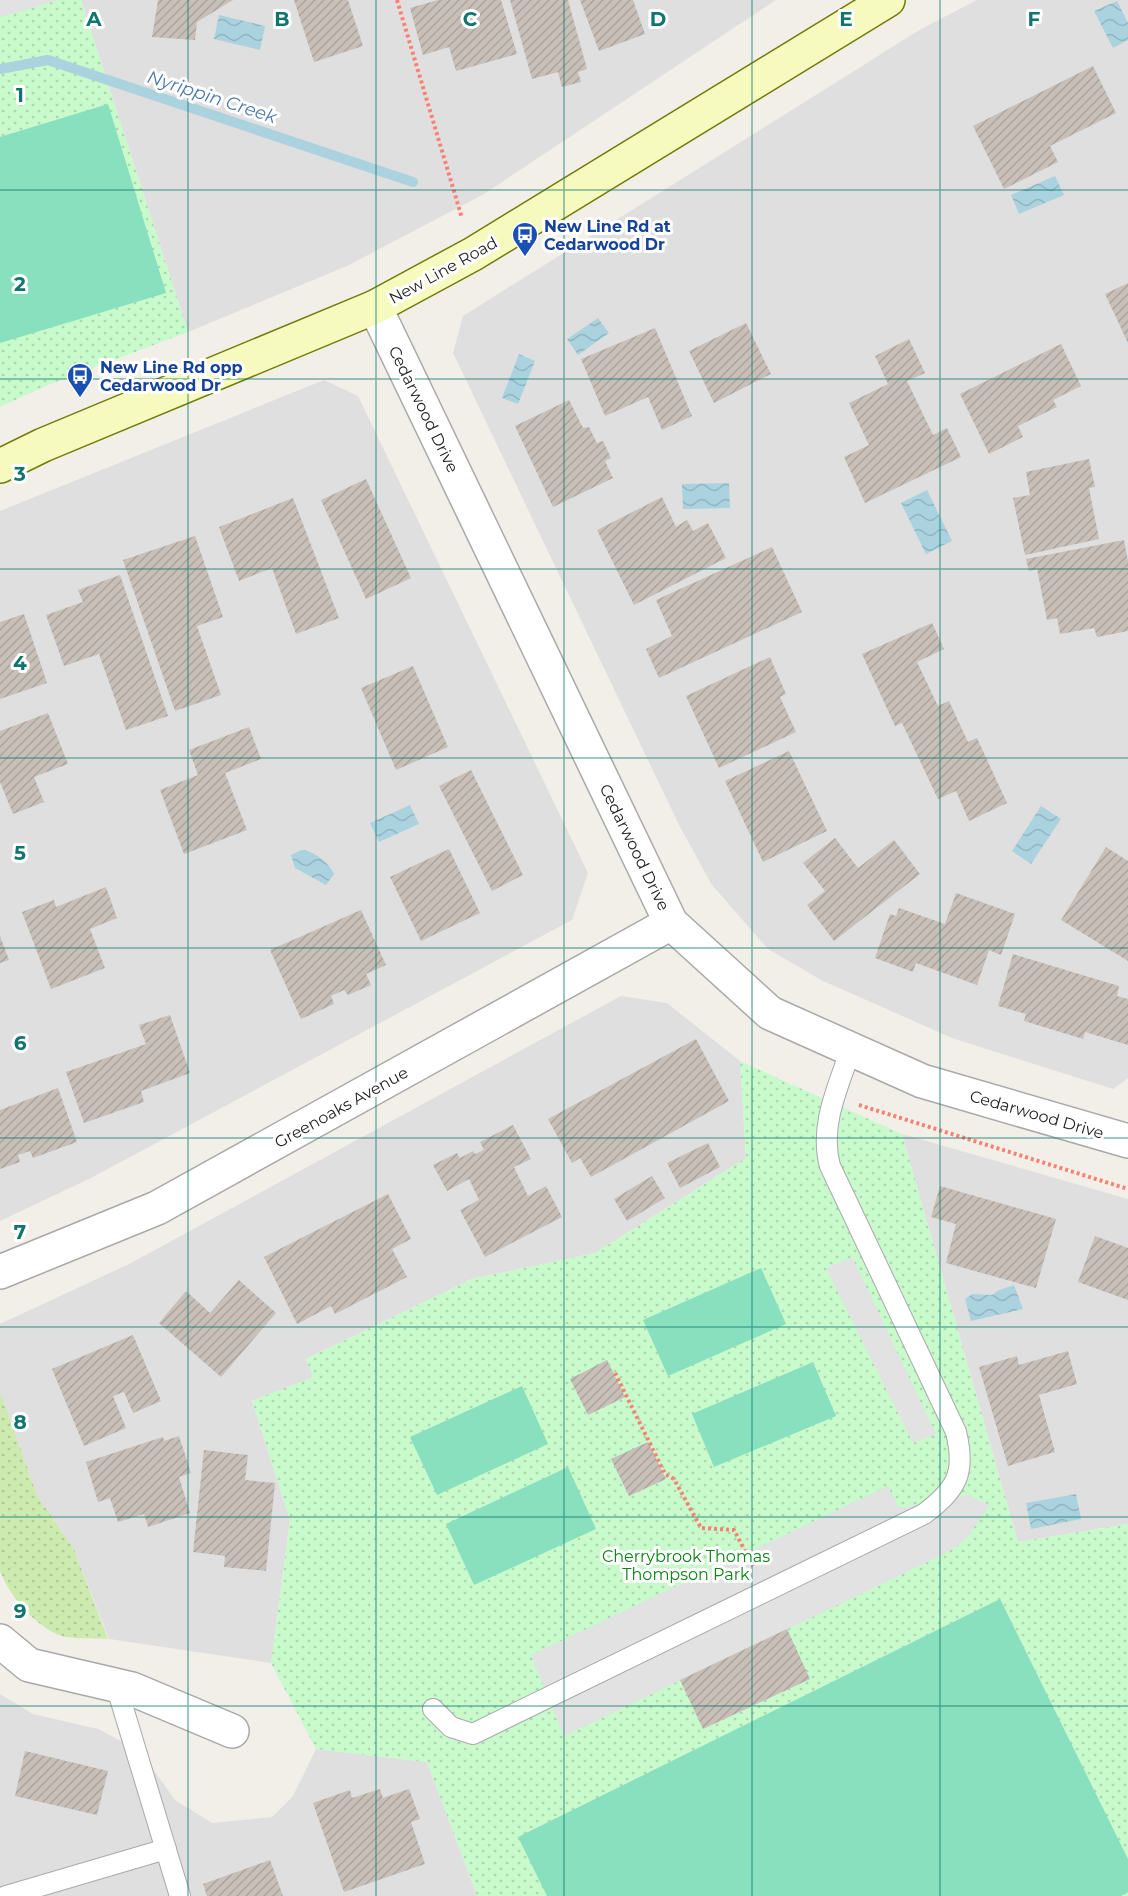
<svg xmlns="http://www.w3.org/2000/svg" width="1128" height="1896" font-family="Montserrat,sans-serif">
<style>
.residential{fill:#e0dfdf}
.grass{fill:url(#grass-dots)}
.park{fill:url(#park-dots)}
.pitch{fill:#88e0be}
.parking{fill:#e2e2e2}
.water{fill:url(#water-waves)}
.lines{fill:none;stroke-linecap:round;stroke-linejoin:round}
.stream{stroke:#aad3df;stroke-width:10}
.building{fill:url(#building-hatch)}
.lane-casing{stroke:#a9a9a9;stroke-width:22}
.street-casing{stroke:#a9a9a9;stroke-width:36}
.secondary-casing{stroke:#707d05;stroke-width:36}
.path{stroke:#fa8072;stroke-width:4;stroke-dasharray:3 3;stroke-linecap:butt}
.lane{stroke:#fff;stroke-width:20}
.street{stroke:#fff;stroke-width:33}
.secondary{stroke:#f7fabf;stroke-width:33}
.grid{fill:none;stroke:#0f766e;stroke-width:1.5;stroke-opacity:0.55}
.labels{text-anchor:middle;stroke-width:6;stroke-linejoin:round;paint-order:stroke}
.transit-label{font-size:16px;font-weight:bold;fill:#164399;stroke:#fff;text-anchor:start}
.street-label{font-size:16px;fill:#222;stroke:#fff}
.park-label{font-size:16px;fill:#0c8416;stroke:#fff}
.water-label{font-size:18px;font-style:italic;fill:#4a7aab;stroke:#fff}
.grid-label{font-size:20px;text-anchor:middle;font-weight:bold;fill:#0f766e;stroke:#fff;stroke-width:6;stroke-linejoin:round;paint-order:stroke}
</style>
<defs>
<pattern id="grass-dots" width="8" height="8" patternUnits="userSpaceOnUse" patternTransform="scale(1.5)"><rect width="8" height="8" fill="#cdebb0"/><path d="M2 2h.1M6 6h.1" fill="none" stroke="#b0c997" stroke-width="1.8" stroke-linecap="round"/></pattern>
<pattern id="park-dots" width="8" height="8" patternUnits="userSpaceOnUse" patternTransform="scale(1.5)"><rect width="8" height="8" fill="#c8facc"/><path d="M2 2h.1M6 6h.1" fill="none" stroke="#acd6af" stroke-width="1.8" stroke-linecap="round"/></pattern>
<pattern id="water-waves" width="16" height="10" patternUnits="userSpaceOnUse" patternTransform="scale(1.5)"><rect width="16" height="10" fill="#aad3df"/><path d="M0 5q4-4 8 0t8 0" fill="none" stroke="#92b5bf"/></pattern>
<pattern id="building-hatch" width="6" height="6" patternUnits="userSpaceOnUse" patternTransform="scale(1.5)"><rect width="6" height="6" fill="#c7bfb8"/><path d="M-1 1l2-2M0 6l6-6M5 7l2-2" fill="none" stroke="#aba49e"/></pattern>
</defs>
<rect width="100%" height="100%" fill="#f2efe9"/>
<!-- residential -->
<g class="residential">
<path d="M81,0H776L484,194L347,266L188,332Z"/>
<path d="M977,0H1128V1078L1113,1089L952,1038L821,980L768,949L712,885L680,827L453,353L463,316L921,29Z"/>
<path d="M324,380L358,396L588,873L572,920L91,1178L0,1221V511Z"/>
<path d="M621,996L667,1003L740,1061L746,1158L595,1253L472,1279L306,1359L314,1377L252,1401L290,1520L271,1663L109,1639L74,1549L37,1495L0,1391V1324L131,1263Z"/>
<path d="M902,1134L1128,1199V1524L1018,1542Z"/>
<path d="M0,1694L33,1714L98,1729L123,1742L148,1762L175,1800L212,1823L272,1817L293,1796L316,1749L427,1762L477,1896H0Z"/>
</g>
<!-- grass -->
<path class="grass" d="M0,1391L37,1495L74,1549L108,1639C94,1638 69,1640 56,1634C32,1622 9,1595 0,1571Z"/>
<!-- park -->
<g class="park">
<path d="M0,0H81L188,332L48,385L0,407Z"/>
<path d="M740,1061L902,1134L1018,1542L1128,1524V1896H477L427,1762L316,1749L271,1663L290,1520L252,1401L313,1377L306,1359L472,1279L595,1253L746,1158Z"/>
</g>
<!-- pitch -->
<g class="pitch">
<path d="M108,104L166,293L0,343V137Z"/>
<path d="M761,1268L786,1324L668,1376L643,1320Z"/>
<path d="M813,1362L836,1416L714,1467L692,1414Z"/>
<path d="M522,1386L548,1444L437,1495L410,1437Z"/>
<path d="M568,1467L596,1529L474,1585L446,1524Z"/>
<path d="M1000,1599L1128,1859V1892L1121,1896H547L518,1837Z"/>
</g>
<!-- parking -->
<g class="parking">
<path d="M0,0H55L56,1L0,17Z"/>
<path d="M852,1257L936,1434L913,1443L826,1268Z"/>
<path d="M888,1486L899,1508L968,1495L990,1505L966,1539L948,1552L564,1736L531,1655Z"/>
</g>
<!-- water -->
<g class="water">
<path d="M1117,1L1128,23V40L1113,48L1094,11Z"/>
<path d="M219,15L265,26L260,50L214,39Z"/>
<path d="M1055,176L1064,195L1019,214L1011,195Z"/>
<path d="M598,318L609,333L578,355L567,339Z"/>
<path d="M519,354L535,361L518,404L502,398Z"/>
<path d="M729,483L730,508L683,509L682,484Z"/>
<path d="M927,490L952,541L926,554L901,503Z"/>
<path d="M410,805L419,824L379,842L370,823Z"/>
<path d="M1041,806L1061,819L1031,864L1012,851Z"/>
<path d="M301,850C313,850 329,863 334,874L326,885L295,868L291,855Z"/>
<path d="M1014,1285L1023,1309L971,1321L965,1299L972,1294L992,1295L999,1290Z"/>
<path d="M1076,1494L1081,1519L1031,1529L1026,1503Z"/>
</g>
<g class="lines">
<!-- stream -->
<path class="stream" d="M0,69L48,60L413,182"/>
</g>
<!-- building -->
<g class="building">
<path d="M158,0H233L197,22L195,40L152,37Z"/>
<path d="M294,0H348L363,46L314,62Z"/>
<path d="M438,0H501L517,54L456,71L449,47L423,55L410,8Z"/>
<path d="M510,0H568L587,69L578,72L581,82L562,87L558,72L532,79Z"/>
<path d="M580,0H633L645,34L599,51Z"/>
<path d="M1093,66L1116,113L1050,146L1058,162L1004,189L973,126Z"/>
<path d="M1128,283V343L1105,294Z"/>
<path d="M746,323L771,374L714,403L689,351Z"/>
<path d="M655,328L692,416L662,430L648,397L605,416L581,359Z"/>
<path d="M909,339L925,373L907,381L933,435L947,428L961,457L865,503L844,457L869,445L849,403L888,384L875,356Z"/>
<path d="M1061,344L1081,386L1053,400L1057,407L1018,426L1023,437L989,454L960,394Z"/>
<path d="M569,400L583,428L589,427L597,443L603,441L611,458L605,461L613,478L553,507L515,426Z"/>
<path d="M1089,459L1095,487L1089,488L1099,539L1025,555L1013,498L1030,495L1026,472Z"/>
<path d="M366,479L411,578L366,599L321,500Z"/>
<path d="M662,497L676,527L687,520L693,531L708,523L726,558L634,605L597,530Z"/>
<path d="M293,498L339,618L296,634L272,568L239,581L219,527Z"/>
<path d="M195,536L223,617L197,626L221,695L175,711L123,560Z"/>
<path d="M1124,540L1128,561V631L1097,637L1094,628L1060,634L1057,618L1047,620L1037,569L1029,571L1026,559Z"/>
<path d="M772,547L802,612L659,678L646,649L672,636L656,600Z"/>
<path d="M120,575L168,716L126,730L99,654L64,666L46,615L83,602L78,590Z"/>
<path d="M24,614L47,683L0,699V622Z"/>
<path d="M932,623L944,649L917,662L938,706L949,701L968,742L977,738L1007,803L969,821L956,791L938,799L902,723L895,726L862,654Z"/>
<path d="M770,657L786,694L780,697L796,732L719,768L686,696Z"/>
<path d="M413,666L448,747L396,770L361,688Z"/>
<path d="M48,713L68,764L34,777L44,802L13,814L0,782V731Z"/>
<path d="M249,727L261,759L225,773L247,830L184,854L160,790L198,775L189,750Z"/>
<path d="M789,751L827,831L763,862L725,781Z"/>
<path d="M471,770L523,875L492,891L439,786Z"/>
<path d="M835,838L858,868L894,840L920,874L834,941L807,905L825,891L803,863Z"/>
<path d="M1106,847L1128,861V961L1061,920Z"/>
<path d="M449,849L480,913L421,941L390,877Z"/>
<path d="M106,887L117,918L90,929L105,968L51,989L22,912L54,900L56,907Z"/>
<path d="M956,893L1015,914L1001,955L989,950L977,985L916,963L913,972L875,958L890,914L896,916L899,908L945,924Z"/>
<path d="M361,910L386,965L366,974L371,985L348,995L344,990L331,996L334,1004L301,1019L270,950Z"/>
<path d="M0,936L9,960L0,963Z"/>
<path d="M1013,954L1119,986L1117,996L1128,999V1045L1085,1032L1083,1039L1024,1021L1026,1014L998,1006Z"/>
<path d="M170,1015L190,1073L141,1091L144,1102L84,1123L66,1072L146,1044L139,1025Z"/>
<path d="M696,1039L729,1101L591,1177L580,1158L572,1163L548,1119Z"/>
<path d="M58,1088L77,1142L33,1158L30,1151L18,1155L20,1162L0,1169V1110Z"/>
<path d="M513,1125L531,1159L514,1167L528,1196L546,1186L562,1217L485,1257L460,1210L479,1200L469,1179L447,1191L433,1165L457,1153L460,1158L473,1151L475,1154L484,1150L480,1142Z"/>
<path d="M708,1143L720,1167L680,1188L667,1163Z"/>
<path d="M652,1176L665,1198L627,1221L614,1199Z"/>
<path d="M940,1186L1056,1219L1036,1288L946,1263L956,1224L931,1217Z"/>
<path d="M388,1194L411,1239L392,1249L407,1277L335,1314L331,1306L297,1324L264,1257Z"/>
<path d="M1095,1236L1128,1248V1300L1078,1282Z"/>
<path d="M239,1280L276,1313L221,1377L159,1323L186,1291L210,1313Z"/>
<path d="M133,1335L161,1401L133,1413L124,1392L113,1396L126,1428L84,1446L52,1369Z"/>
<path d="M1068,1351L1077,1384L1039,1395L1055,1452L1008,1466L979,1367L1017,1356L1019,1365Z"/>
<path d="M607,1360L625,1397L588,1415L570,1379Z"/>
<path d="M179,1436L191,1473L179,1477L190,1513L148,1527L144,1514L118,1522L110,1498L98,1502L86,1462L163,1437L164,1441Z"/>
<path d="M648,1442L666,1479L629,1496L611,1459Z"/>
<path d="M204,1450L248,1455L245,1480L275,1483L266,1571L224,1567L225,1556L193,1552Z"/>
<path d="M787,1629L810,1679L703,1729L680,1680Z"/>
<path d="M25,1751L108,1771L97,1815L15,1796Z"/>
<path d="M380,1789L383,1798L409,1789L420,1819L411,1822L425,1864L344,1892L313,1803L350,1790L352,1798Z"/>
<path d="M270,1860L283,1896H207L203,1884Z"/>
</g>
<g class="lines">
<defs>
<g id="lane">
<path d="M116,1685L180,1896"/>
<path d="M433,1709L451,1727L473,1734L924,1514C957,1489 966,1473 956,1432L830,1166C819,1126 838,1087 851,1049"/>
<path d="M6,1896L166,1849"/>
</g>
<g id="street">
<path d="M375,307L671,923L770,1013L922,1081L1128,1141"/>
<path d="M0,1272L157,1208L671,923"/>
<path d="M0,1641L29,1665L132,1689L232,1731"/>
</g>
<path id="secondary" d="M0,466L43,445L375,307L473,254L888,0"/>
</defs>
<!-- lane casing -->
<use href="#lane" class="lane-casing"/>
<!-- street casing -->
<use href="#street" class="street-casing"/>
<!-- secondary casing -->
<use href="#secondary" class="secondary-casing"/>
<!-- path -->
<g class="path">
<path d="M397,0L462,218"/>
<path d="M859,1105L1128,1189"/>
<path d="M615,1373L665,1474L674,1479L701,1528L734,1530L753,1566"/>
</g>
<!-- lane -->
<use href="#lane" class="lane"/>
<!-- street -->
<use href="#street" class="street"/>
<!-- secondary -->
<use href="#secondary" class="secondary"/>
</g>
<!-- grid -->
<path class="grid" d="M188,0V1896M376,0V1896M564,0V1896M752,0V1896M940,0V1896M0,190H1128M0,379H1128M0,569H1128M0,758H1128M0,948H1128M0,1138H1128M0,1327H1128M0,1517H1128M0,1706H1128"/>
<!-- icons -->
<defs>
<symbol id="bus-pin" viewBox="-11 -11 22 30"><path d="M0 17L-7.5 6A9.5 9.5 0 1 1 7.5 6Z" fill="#1a4fb4" stroke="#fff"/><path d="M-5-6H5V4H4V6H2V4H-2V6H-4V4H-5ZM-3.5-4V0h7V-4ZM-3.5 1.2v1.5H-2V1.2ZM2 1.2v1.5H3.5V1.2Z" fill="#fff"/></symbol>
</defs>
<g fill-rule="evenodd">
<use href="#bus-pin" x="510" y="220" width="30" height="40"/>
<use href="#bus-pin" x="65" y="361" width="30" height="40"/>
</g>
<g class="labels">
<!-- transit labels -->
<g class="transit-label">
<text x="544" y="232">New Line Rd at<tspan x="544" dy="18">Cedarwood Dr</tspan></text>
<text x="100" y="373">New Line Rd opp<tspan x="100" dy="18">Cedarwood Dr</tspan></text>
</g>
<!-- street labels -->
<g class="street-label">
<text transform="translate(443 270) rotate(-29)" y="6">New Line Road</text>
<text transform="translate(424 409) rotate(64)" y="6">Cedarwood Drive</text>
<text transform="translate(635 847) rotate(64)" y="6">Cedarwood Drive</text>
<text transform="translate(341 1107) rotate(-29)" y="6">Greenoaks Avenue</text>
<text transform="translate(1037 1114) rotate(16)" y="6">Cedarwood Drive</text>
</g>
<!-- park labels -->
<g class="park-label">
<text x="686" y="1562">Cherrybrook Thomas<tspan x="686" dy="18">Thompson Park</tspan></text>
</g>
<!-- water labels -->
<g class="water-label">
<text transform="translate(212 97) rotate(18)" y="6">Nyrippin Creek</text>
</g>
</g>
<g class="grid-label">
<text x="94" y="26">A</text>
<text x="282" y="26">B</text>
<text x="470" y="26">C</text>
<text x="658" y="26">D</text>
<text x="846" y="26">E</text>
<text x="1034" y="26">F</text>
<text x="20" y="102">1</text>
<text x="20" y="291">2</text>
<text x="20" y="481">3</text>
<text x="20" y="670">4</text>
<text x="20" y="860">5</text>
<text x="20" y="1050">6</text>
<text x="20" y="1239">7</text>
<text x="20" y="1429">8</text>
<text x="20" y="1618">9</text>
</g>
</svg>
